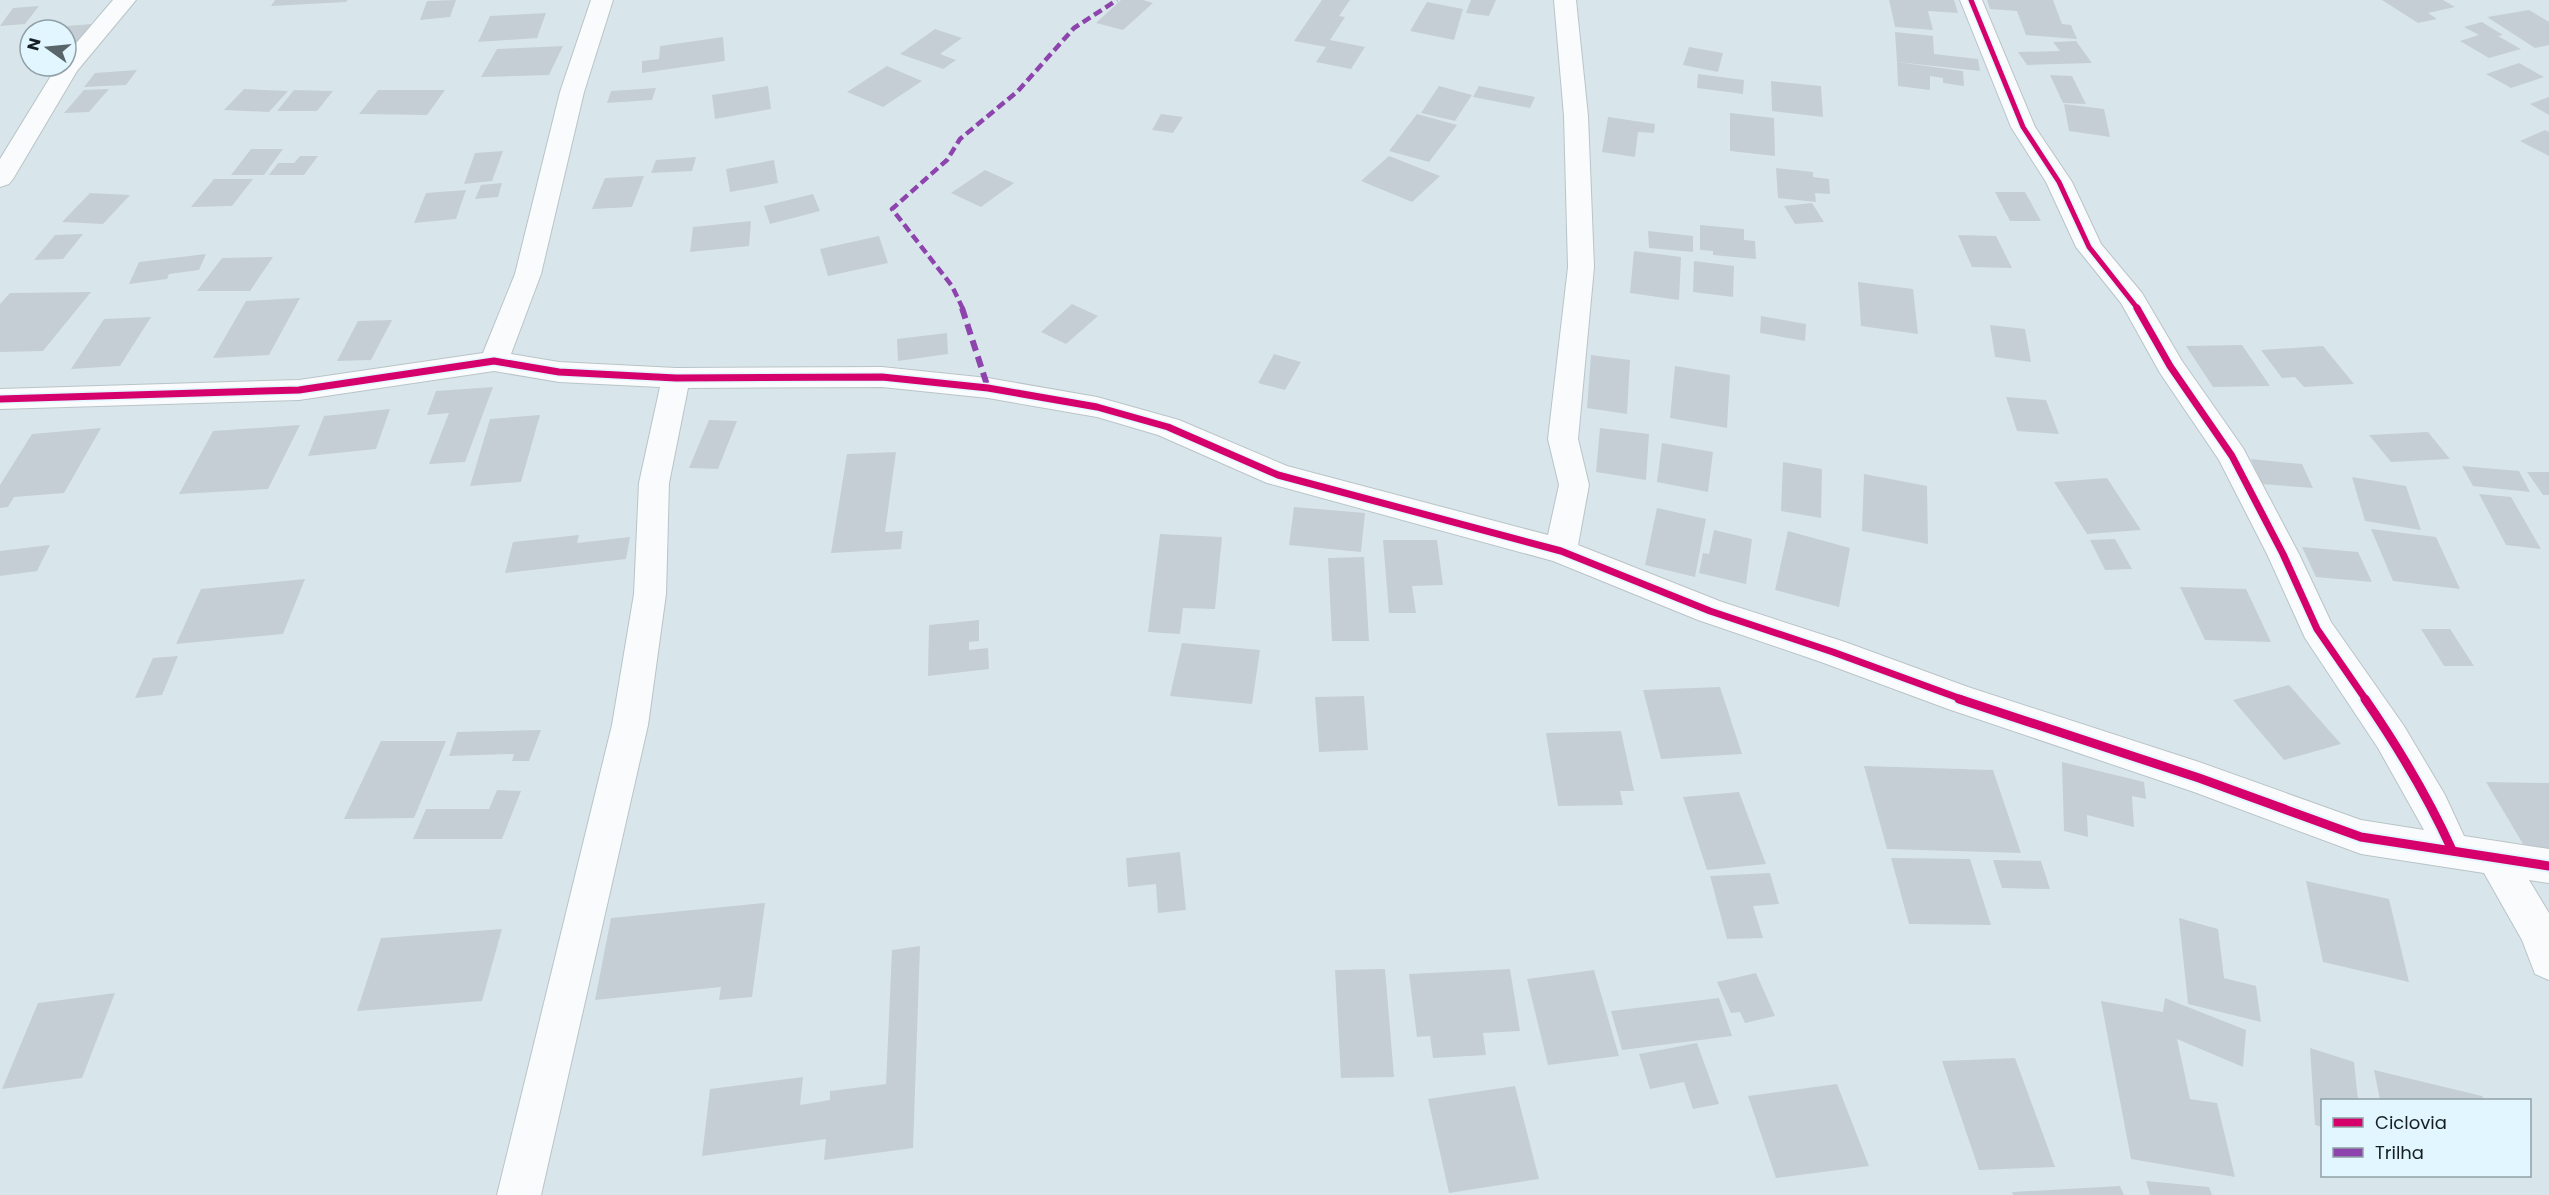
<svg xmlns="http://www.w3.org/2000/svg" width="2549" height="1195" font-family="Poppins,sans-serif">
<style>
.building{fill:#c5ced4}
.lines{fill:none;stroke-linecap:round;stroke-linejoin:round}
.street-casing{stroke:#b9c4c8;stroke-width:2}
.street{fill:#f9fbfc;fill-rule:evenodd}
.quiet-far1{stroke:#8e44ad;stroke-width:4.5;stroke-dasharray:9 4.5;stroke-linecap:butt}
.quiet{stroke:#8e44ad;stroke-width:6;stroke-dasharray:11 6;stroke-linecap:butt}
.cycleway-far2-casing{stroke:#e1f6fe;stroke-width:8}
.cycleway-far1-casing{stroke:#e1f6fe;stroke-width:10}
.cycleway-casing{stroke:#e1f6fe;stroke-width:13}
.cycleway-far2{stroke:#d6006c;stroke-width:5}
.cycleway-far1{stroke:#d6006c;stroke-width:7}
.cycleway{stroke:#d6006c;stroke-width:9}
</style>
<rect width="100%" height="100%" fill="#d8e6eb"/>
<!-- building -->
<g class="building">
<path d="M275,0H348L346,2L271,6Z"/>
<path d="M456,0L450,17L420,20L427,1Z"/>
<path d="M1121,0H1143L1153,3L1123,30L1096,23Z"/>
<path d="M1322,0H1350L1339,16L1345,17L1330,40L1365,47L1351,69L1316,62L1326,47L1294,41Z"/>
<path d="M1471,0H1496L1489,16L1466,13Z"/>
<path d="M1889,0H1954L1958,13L1928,11L1933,30L1895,27Z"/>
<path d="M1987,0H2053L2062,24L2071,25L2077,39L2026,35L2017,11L1990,9Z"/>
<path d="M2382,0H2443L2455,7L2428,13L2437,19L2418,23Z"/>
<path d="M1427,2L1463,9L1454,40L1410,31Z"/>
<path d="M39,6L25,24L0,26L13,8Z"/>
<path d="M2529,10L2549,22V45L2535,48L2487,17Z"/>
<path d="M546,13L537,38L478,42L490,16Z"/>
<path d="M2482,22L2503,35L2498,36L2521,49L2489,58L2460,41L2479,35L2464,27Z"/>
<path d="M92,24L75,50L66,51V30H51L54,27Z"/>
<path d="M935,29L962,38L940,54L956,60L943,69L900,54Z"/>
<path d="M1895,32L1933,36L1934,54L1978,59L1980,71L1897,62Z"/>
<path d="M723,37L725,61L642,73V61L659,59L660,46Z"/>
<path d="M2076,41L2092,63L2027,65L2018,52L2060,51L2053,42Z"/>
<path d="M563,46L549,75L481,77L497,49Z"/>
<path d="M1689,47L1723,53L1718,72L1683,65Z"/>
<path d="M1897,62L1963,71L1964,86L1943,83V78L1930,76V90L1898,86Z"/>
<path d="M2519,63L2544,77L2511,88L2486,74Z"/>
<path d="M887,66L922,81L883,107L847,92Z"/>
<path d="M137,70L126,85L84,87L95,73Z"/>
<path d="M1698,74L1744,80L1743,94L1697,88Z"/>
<path d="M2050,75L2072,76L2086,104L2063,103Z"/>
<path d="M1771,81L1821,86L1823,117L1772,111Z"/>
<path d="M768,86L771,109L715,119L712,95Z"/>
<path d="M1439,86L1472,95L1455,121L1421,113Z"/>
<path d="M1479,86L1535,97L1530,108L1473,97Z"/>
<path d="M656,88L652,100L607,103L611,91Z"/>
<path d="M109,89L89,112L64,113L84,90Z"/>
<path d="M244,89L288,91L269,112L224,110Z"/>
<path d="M294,90L333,91L317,111H277Z"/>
<path d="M378,90H445L427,115L359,114Z"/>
<path d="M2549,97V115L2530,104Z"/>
<path d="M2064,104L2104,109L2110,137L2069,131Z"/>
<path d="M1730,113L1774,118L1775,156L1730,151Z"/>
<path d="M1161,114L1183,117L1173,133L1152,130Z"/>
<path d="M1417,114L1457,125L1429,162L1389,151Z"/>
<path d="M1608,117L1655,124L1654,133L1638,132L1635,157L1602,152Z"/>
<path d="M2545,130L2549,132V156L2520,141Z"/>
<path d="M251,149H283L264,175H231Z"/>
<path d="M503,151L492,181L464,184L475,153Z"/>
<path d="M300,156H318L304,175H269L278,163H294Z"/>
<path d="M1389,156L1440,176L1412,202L1361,181Z"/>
<path d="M696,157L692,171L651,173L656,160Z"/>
<path d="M774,160L778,183L730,192L726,169Z"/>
<path d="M1776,168L1813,172V177L1829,179L1830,194L1815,193L1816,202L1778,198Z"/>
<path d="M985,170L1014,183L981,207L951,193Z"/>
<path d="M644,176L632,207L592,209L605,178Z"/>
<path d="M214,179H253L232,206L191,207Z"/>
<path d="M502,183L498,197L475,199L481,185Z"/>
<path d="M466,190L456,219L414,223L426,193Z"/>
<path d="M1995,192H2025L2041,221H2010Z"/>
<path d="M90,193L130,195L103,224L62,222Z"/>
<path d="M813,194L820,211L770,224L764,206Z"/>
<path d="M1812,203L1824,222L1795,224L1784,206Z"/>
<path d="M751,221L749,246L690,252L693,227Z"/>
<path d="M1700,225L1744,229V240L1755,241L1756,259L1713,255V251L1700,250Z"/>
<path d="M1648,231L1693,236V252L1649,248Z"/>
<path d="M83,234L63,259L34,260L55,235Z"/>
<path d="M1958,235L1996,236L2012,268L1972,267Z"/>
<path d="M879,236L888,263L828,276L820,249Z"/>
<path d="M1634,251L1681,257L1679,300L1630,293Z"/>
<path d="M206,254L199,270L169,274L167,279L129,284L139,262Z"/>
<path d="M273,257L250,291H197L222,258Z"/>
<path d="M1694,261L1734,266L1733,297L1693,292Z"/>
<path d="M1858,282L1913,289L1918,334L1861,326Z"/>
<path d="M91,292L43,351L0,352V304L10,293Z"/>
<path d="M300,298L269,355L213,358L246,301Z"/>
<path d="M1072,304L1098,316L1066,344L1041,332Z"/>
<path d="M1761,316L1806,324L1805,341L1760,333Z"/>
<path d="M151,317L120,366L71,369L104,319Z"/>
<path d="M392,320L371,360L337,361L358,321Z"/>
<path d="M1990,325L2025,329L2031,362L1995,357Z"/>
<path d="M947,333L948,354L898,361L897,339Z"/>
<path d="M2242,345L2270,386L2213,387L2186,346Z"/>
<path d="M2323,346L2354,384L2304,387L2295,377L2282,378L2261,350Z"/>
<path d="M1274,354L1301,362L1285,390L1258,383Z"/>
<path d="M1591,355L1630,360L1627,414L1587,408Z"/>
<path d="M1675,366L1730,375L1727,428L1670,418Z"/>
<path d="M493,387L465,462L429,464L449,413L427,415L436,391Z"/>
<path d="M2006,397L2046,400L2059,434L2017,431Z"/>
<path d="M390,409L376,449L308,456L324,416Z"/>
<path d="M540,415L521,482L470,486L490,419Z"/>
<path d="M709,420L737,421L718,469L689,468Z"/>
<path d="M300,425L268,489L179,494L213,431Z"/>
<path d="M101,428L64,493L14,497L8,507L0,508V485L32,434Z"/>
<path d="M1600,428L1649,434L1646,480L1596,472Z"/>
<path d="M2428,432L2450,459L2391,462L2369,435Z"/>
<path d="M1662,443L1713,452L1708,492L1657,482Z"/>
<path d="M896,452L885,532L903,531L901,549L831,553L847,454Z"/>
<path d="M2251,459L2302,464L2313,488L2261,484Z"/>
<path d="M1783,462L1822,469L1821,518L1781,511Z"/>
<path d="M2462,466L2519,471L2530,492L2473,486Z"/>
<path d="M2527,472H2549V495H2543Z"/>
<path d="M1864,474L1927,486L1928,544L1862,531Z"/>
<path d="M2352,477L2406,486L2421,530L2365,521Z"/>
<path d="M2107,478L2141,530L2087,534L2054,482Z"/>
<path d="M2479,494L2511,497L2541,549L2506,545Z"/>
<path d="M1294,507L1365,513L1361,552L1289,545Z"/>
<path d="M1657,508L1706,519L1695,577L1645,565Z"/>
<path d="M2371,529L2436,537L2460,589L2393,581Z"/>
<path d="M1714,530L1752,539L1746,584L1699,573L1703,553L1709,554Z"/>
<path d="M1788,531L1850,548L1839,607L1775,590Z"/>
<path d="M1160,534L1222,537L1215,609L1183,608L1180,634L1148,632Z"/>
<path d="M579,535L577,543L630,537L626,559L505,573L513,542Z"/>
<path d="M2115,539L2132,569L2105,570L2090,540Z"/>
<path d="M1383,540H1437L1443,585L1412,586L1416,613H1389Z"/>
<path d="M50,545L37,571L0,576V551Z"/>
<path d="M2302,547L2358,552L2372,582L2316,577Z"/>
<path d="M1364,557L1369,641H1332L1328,558Z"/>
<path d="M305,579L283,634L176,644L201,589Z"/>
<path d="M2180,587L2246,589L2271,642L2205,640Z"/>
<path d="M979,620V641L969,642V650L988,648L989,669L928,676L929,625Z"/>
<path d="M2421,629H2450L2474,666H2444Z"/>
<path d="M1182,643L1260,650L1252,704L1170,696Z"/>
<path d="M178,656L162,695L135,698L153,658Z"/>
<path d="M2289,685L2341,744L2284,760L2233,700Z"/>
<path d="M1720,687L1742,754L1661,759L1643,690Z"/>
<path d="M1364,696L1368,750L1319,752L1315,697Z"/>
<path d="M541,730L529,761H512L514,754L449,756L457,732Z"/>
<path d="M1621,731L1634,791H1620L1623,805L1558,806L1546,733Z"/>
<path d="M381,741H446L414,818L344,819Z"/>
<path d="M2062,762L2144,782L2146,799L2132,796L2134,827L2087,815L2088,837L2064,831Z"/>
<path d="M1864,766L1993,770L2021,853L1887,849Z"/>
<path d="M2486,782L2549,783V849H2526Z"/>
<path d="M497,790L521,791L502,839H413L426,809H489Z"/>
<path d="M1739,792L1766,864L1707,870L1683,797Z"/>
<path d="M1180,852L1186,910L1158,913L1156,884L1128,887L1126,858Z"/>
<path d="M1891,858L1970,859L1991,925L1909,924Z"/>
<path d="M1993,860L2041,861L2050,889L2002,888Z"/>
<path d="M1770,873L1779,904L1753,906L1763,938L1727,939L1710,876Z"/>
<path d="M2306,881L2389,899L2409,982L2323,962Z"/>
<path d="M765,903L752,997L719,1000L721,987L595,1000L611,918Z"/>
<path d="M2179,918L2218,929L2224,978L2256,986L2261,1022L2188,1004Z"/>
<path d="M502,929L482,1001L357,1011L381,938Z"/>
<path d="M920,946L913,1148L824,1160L826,1139L702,1156L710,1089L803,1077L800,1105L830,1100V1091L886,1084L892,950Z"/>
<path d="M1385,969L1394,1077L1341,1078L1335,970Z"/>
<path d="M1510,969L1520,1031L1483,1033L1486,1055L1433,1058L1430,1036L1417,1037L1409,974Z"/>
<path d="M1594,970L1619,1056L1548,1065L1527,979Z"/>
<path d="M1756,973L1775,1016L1745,1023L1740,1012L1731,1013L1717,982Z"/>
<path d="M115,993L82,1078L2,1089L38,1003Z"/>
<path d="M1719,998L1732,1036L1622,1050L1611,1011Z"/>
<path d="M2165,998L2246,1030L2243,1067L2177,1039L2190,1099L2217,1103L2235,1177L2131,1159L2101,1001L2163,1012Z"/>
<path d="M1697,1043L1719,1104L1693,1109L1684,1082L1650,1089L1639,1054Z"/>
<path d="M2310,1048L2354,1062L2358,1100H2322V1127L2315,1125Z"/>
<path d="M2015,1058L2055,1167L1979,1170L1942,1061Z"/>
<path d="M2374,1070L2482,1096L2484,1100H2380Z"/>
<path d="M1837,1084L1869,1166L1776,1178L1748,1096Z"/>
<path d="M1515,1086L1539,1179L1449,1193L1428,1099Z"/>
<path d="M2146,1181L2209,1187L2212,1195H2150Z"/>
<path d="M2120,1186L2124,1195H2013L2012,1192Z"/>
</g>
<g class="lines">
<defs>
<g id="street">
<path d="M113,0H136L77,71L13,179L9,184L0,187V159L57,66H66V55Z"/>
<path d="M591,0H613L584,92L541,274L511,354L559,362L676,368L882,367L988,378L1097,397L1179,420L1287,466L1548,535L1559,485L1548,439L1568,267L1564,116L1554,0H1576L1588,116L1594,267L1578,439L1589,485L1578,545L1722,602L1845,642L1968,687L2199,762L2361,820L2424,830L2378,748L2305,638L2267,554L2219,460L2160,373L2121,303L2076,247L2046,182L2011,127L1960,0H1982L2035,127L2072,182L2101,244L2142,293L2182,361L2243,448L2299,554L2331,622L2404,726L2445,795L2464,836L2549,849V883L2529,880L2549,913V980L2535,974L2522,940L2484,873L2361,854L2194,792L1948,709L1821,662L1698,620L1553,561L1267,483L1158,435L1097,417L988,398L882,387L688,388L669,483L666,594L648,725L541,1195H497L612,725L634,594L639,483L660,387L559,382L494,371L299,400L0,409V389L299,380L483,353L515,274L560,92Z"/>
</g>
</defs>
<!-- street casing -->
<use href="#street" class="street-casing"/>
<!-- street -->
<use href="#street" class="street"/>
<!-- quiet-far1 -->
<path class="quiet-far1" d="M963,309L952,286L892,209L947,160L960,139L1018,91L1074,28L1117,0"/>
<!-- quiet -->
<path class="quiet" d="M962,308L988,388"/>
<defs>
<path id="cycleway-far2" d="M1971,0L2023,127L2059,182L2089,247L2138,309"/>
<g id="cycleway-far1">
<path d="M2137,308L2170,366L2232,456L2283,554L2317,629L2366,700"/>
<path d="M0,399L299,390L494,361L559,372L676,378L882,377L988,388L1097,407L1168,427L1278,475L1561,551L1710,611L1833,652L1964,700"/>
</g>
<g id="cycleway">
<path d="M1959,699L2199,778L2361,837L2549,866"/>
<path d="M2365,699C2398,747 2428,797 2452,850"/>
</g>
</defs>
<!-- cycleway-far2 casing -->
<use href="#cycleway-far2" class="cycleway-far2-casing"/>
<!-- cycleway-far1 casing -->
<use href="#cycleway-far1" class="cycleway-far1-casing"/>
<!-- cycleway casing -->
<use href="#cycleway" class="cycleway-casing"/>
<!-- cycleway-far2 -->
<use href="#cycleway-far2" class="cycleway-far2"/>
<!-- cycleway-far1 -->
<use href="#cycleway-far1" class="cycleway-far1"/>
<!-- cycleway -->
<use href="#cycleway" class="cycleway"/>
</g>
<!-- legend -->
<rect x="2321" y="1099" width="210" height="78" fill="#e1f6fe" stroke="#90a0a6" stroke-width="1.5"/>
<rect x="2333" y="1118" width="30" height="9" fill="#d6006c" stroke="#90a0a6" stroke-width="1.5"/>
<text x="2375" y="1129" font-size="18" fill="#161f23">Ciclovia</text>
<rect x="2333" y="1148" width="30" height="9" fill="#8e44ad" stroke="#90a0a6" stroke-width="1.5"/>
<text x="2375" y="1159" font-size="18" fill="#161f23">Trilha</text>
<!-- north arrow -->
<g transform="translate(48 48) rotate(285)"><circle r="28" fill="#e1f6fe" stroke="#90a0a6" stroke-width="1.5"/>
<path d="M0-4.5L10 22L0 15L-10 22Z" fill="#5a6569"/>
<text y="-9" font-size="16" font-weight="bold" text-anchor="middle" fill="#161f23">N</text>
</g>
</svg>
